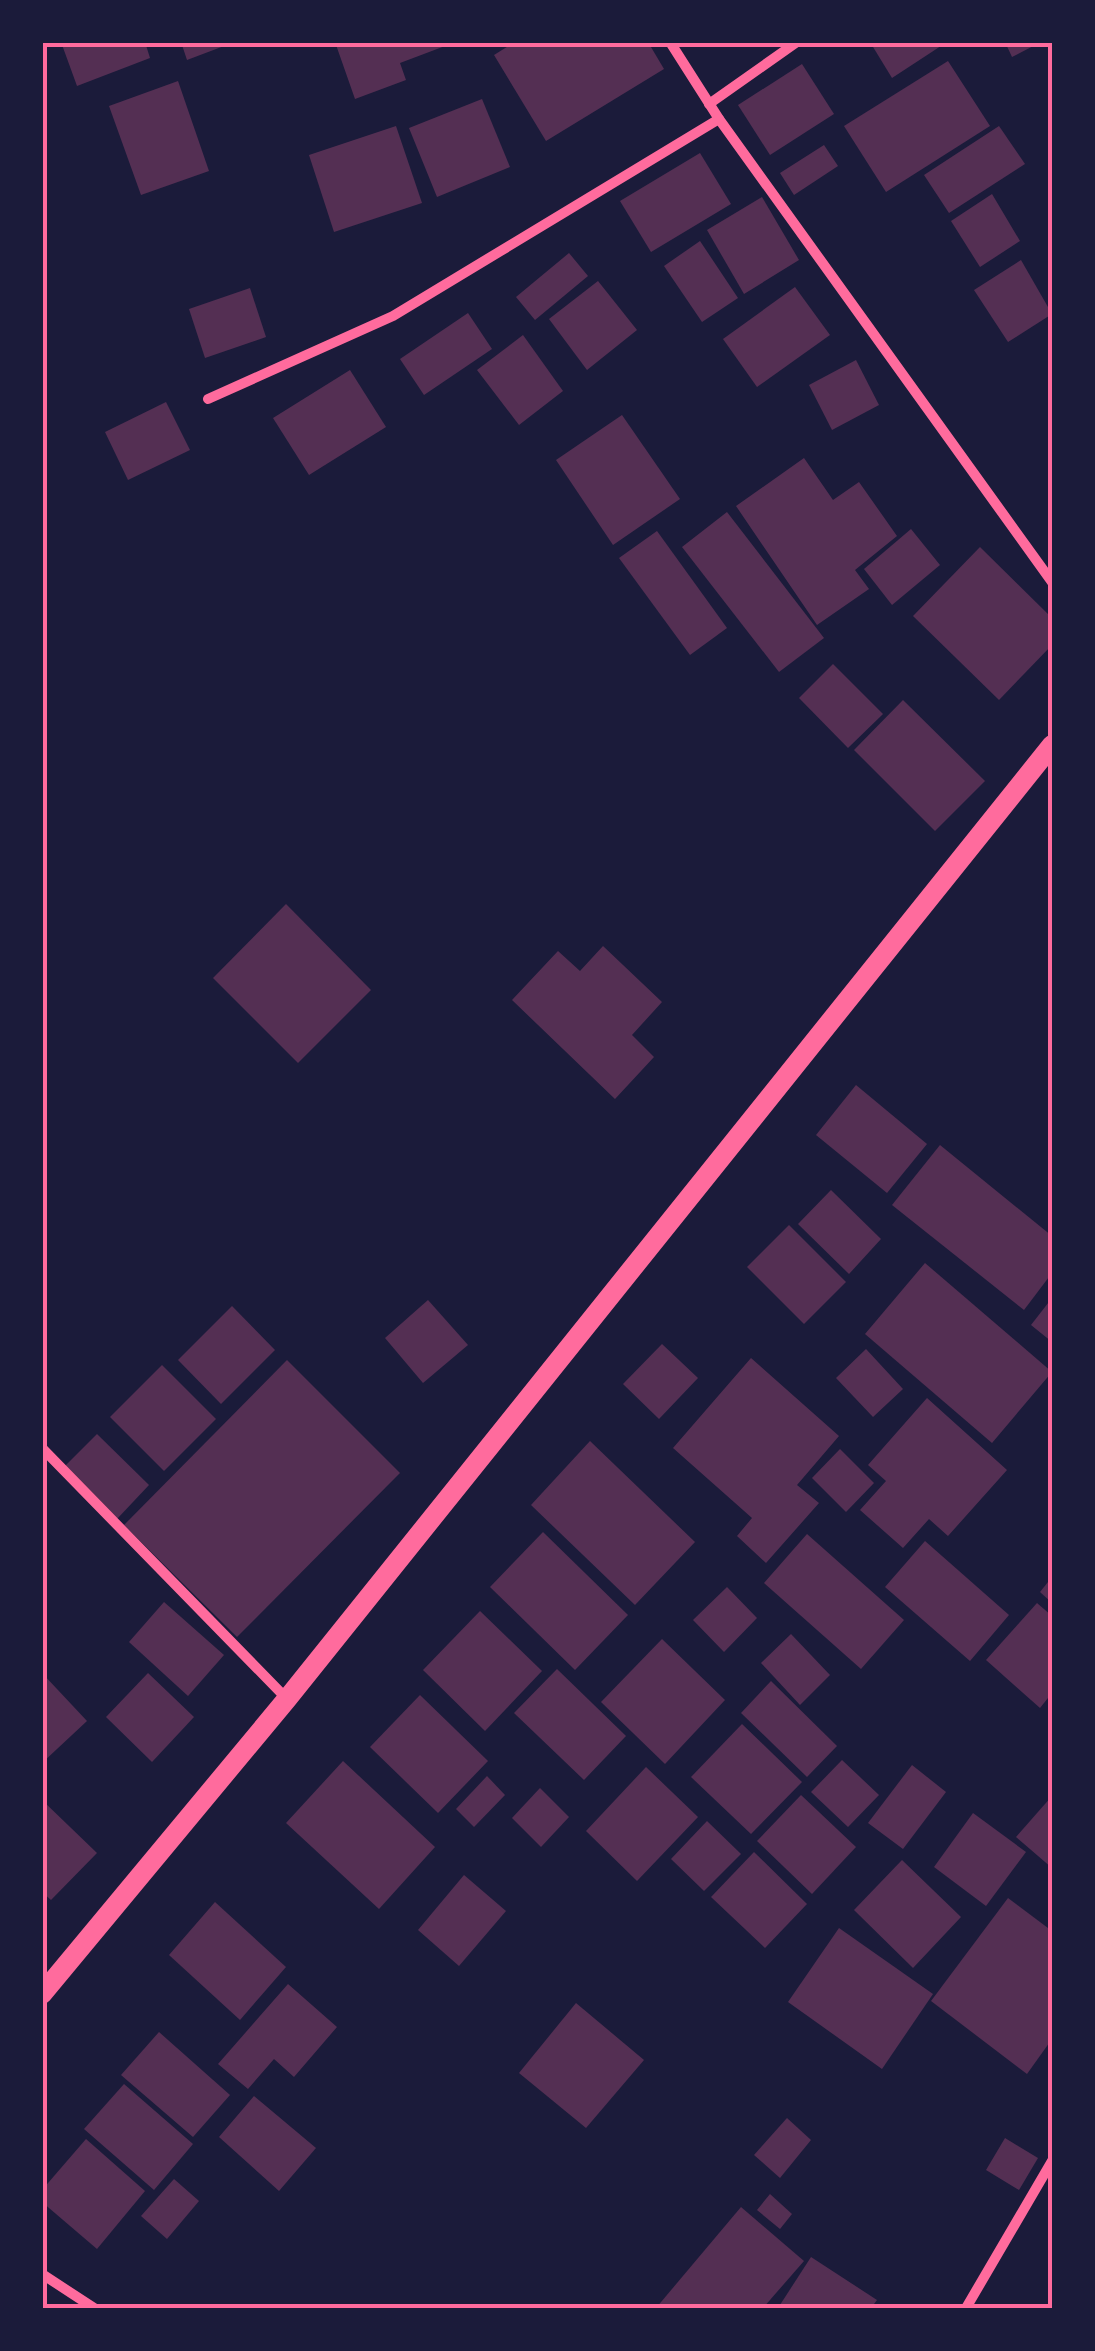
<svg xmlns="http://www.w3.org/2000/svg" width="1095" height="2351" font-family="Barlow,sans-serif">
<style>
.building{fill:#542f53}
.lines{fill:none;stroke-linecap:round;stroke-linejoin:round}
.minor{stroke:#ff6b9d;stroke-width:10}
.secondary{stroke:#ff6b9d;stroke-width:20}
.neatline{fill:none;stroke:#ff6b9d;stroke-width:4}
</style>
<rect width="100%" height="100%" fill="#1b1b3a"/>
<!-- building -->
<g class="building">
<path d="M61,42H145L150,58L77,86Z"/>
<path d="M181,42H232V43L187,60Z"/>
<path d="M335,42H453V43L400,63L406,80L355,99Z"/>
<path d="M515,42H648L664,69L546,141L494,55Z"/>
<path d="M870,42H947L892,78Z"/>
<path d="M1005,42H1041L1012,57Z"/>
<path d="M948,61L990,126L886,192L844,126Z"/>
<path d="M802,64L834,114L770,155L738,105Z"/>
<path d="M178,81L209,171L141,195L109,106Z"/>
<path d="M482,99L510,167L437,197L409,128Z"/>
<path d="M396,126L422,203L334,232L309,155Z"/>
<path d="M999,126L1025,164L949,213L924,175Z"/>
<path d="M824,145L838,166L794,195L780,173Z"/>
<path d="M700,153L731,204L651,252L620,201Z"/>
<path d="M992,194L1020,241L980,267L951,221Z"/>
<path d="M762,197L799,260L744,294L707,230Z"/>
<path d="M700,241L738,298L702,322L664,266Z"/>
<path d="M569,253L588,276L535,320L516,297Z"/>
<path d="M1021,260L1052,314L1008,342L974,290Z"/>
<path d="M598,281L637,330L587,370L549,319Z"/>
<path d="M795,287L830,335L757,387L723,339Z"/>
<path d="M250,288L266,337L205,358L189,309Z"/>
<path d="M468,313L492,349L424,395L400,359Z"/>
<path d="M523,335L563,391L519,425L477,370Z"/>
<path d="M856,360L879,405L832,430L809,385Z"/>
<path d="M350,370L386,427L309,475L273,418Z"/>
<path d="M166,402L190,450L128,480L105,432Z"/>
<path d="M622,415L680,499L613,545L556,460Z"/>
<path d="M804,458L833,500L859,482L897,536L855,570L869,589L817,625L736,506Z"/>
<path d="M727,512L824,638L779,672L682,547Z"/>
<path d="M911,529L940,565L892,605L864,569Z"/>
<path d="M657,531L727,628L690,655L619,558Z"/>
<path d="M980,547L1052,618V645L999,700L913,616Z"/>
<path d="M833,664L883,714L848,748L799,698Z"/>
<path d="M903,700L985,781L935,831L854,750Z"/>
<path d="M286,904L371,990L298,1063L213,978Z"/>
<path d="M603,946L662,1002L632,1035L654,1057L615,1099L512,1000L558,951L580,971Z"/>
<path d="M856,1085L927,1144L887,1193L816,1135Z"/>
<path d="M940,1145L1052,1236V1273L1024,1310L892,1205Z"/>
<path d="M831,1190L881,1239L849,1274L798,1224Z"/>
<path d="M789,1225L846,1282L804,1324L747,1267Z"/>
<path d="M925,1263L1052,1372L992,1443L865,1334Z"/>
<path d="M1052,1298V1342L1031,1325Z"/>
<path d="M428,1300L468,1345L423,1383L385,1338Z"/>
<path d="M232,1306L275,1350L221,1404L178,1360Z"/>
<path d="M662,1344L698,1378L659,1419L623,1384Z"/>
<path d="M866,1349L903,1389L873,1417L836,1378Z"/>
<path d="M751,1358L839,1436L797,1485L819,1503L766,1563L737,1536L752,1518L673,1448Z"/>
<path d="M287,1360L400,1473L237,1637L124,1525Z"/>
<path d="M162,1365L216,1419L164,1471L110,1417Z"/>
<path d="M927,1398L1007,1470L948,1536L929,1519L903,1548L860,1510L886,1481L868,1465Z"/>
<path d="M97,1434L149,1485L117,1519L64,1467Z"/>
<path d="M590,1441L695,1542L635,1605L531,1505Z"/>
<path d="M840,1449L874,1483L846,1512L812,1478Z"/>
<path d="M543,1532L628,1615L575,1670L490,1587Z"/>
<path d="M807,1534L904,1620L861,1669L764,1583Z"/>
<path d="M925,1541L1009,1615L970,1661L885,1587Z"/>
<path d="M1052,1577V1603L1040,1592Z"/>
<path d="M727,1587L757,1618L724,1652L693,1620Z"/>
<path d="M164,1602L224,1655L188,1696L129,1642Z"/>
<path d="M1037,1603L1052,1616V1693L1040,1708L986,1660Z"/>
<path d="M480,1611L542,1671L485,1731L423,1670Z"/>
<path d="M791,1634L830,1675L800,1705L761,1663Z"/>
<path d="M662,1639L725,1700L665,1764L601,1702Z"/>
<path d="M557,1669L626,1736L584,1780L514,1713Z"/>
<path d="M42,1673L87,1721L42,1763Z"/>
<path d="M148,1673L194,1717L152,1762L106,1717Z"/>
<path d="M771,1681L837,1746L807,1777L741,1713Z"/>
<path d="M420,1695L488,1761L438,1813L370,1747Z"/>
<path d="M742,1724L802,1782L751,1834L691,1777Z"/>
<path d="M842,1760L879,1795L848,1827L811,1792Z"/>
<path d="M343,1761L435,1847L379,1909L286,1823Z"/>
<path d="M912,1765L946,1792L903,1849L868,1823Z"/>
<path d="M646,1767L698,1817L637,1881L586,1831Z"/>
<path d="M487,1776L505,1795L474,1827L456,1809Z"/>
<path d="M540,1788L569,1817L541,1847L512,1818Z"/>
<path d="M801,1795L856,1847L812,1894L757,1841Z"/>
<path d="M1052,1796V1868L1016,1837Z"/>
<path d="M42,1800L97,1853L51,1900L42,1892Z"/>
<path d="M973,1813L1026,1852L986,1906L934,1867Z"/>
<path d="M707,1821L741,1854L704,1891L671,1859Z"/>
<path d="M754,1852L807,1904L765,1948L711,1897Z"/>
<path d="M902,1860L961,1917L913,1968L854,1910Z"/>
<path d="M464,1875L506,1911L459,1966L418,1930Z"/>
<path d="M1008,1898L1052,1931V2039L1027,2074L931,2001Z"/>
<path d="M215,1902L286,1967L240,2020L169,1955Z"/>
<path d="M839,1928L933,1994L882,2069L788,2002Z"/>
<path d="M288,1984L337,2027L294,2077L274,2059L248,2089L218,2064Z"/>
<path d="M576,2003L644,2060L586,2128L519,2073Z"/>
<path d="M159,2032L230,2095L193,2137L121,2075Z"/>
<path d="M124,2084L193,2144L154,2190L84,2129Z"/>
<path d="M254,2096L316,2148L279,2191L219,2137Z"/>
<path d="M787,2118L811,2140L780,2178L754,2155Z"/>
<path d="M1005,2138L1038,2158L1019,2190L986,2170Z"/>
<path d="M86,2139L145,2191L97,2249L42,2202V2190Z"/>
<path d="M174,2179L199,2201L167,2239L141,2216Z"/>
<path d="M770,2194L792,2214L780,2229L757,2210Z"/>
<path d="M741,2207L804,2261L763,2308H656Z"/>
<path d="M811,2257L877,2300L871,2308H778Z"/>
</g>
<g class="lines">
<!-- minor -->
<g class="minor">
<path d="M670,42L719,119L1052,582"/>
<path d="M709,104L797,42"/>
<path d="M208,399L393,316L719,119"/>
<path d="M42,1448L286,1698"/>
<path d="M42,2274L94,2308"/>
<path d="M966,2308L1052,2161"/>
</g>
<!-- secondary -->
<path class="secondary" d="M42,1994L287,1699L1052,745"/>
</g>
<!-- border -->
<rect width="1095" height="2351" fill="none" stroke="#1b1b3a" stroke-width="90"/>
<rect x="45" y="45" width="1005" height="2261" class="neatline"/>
</svg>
